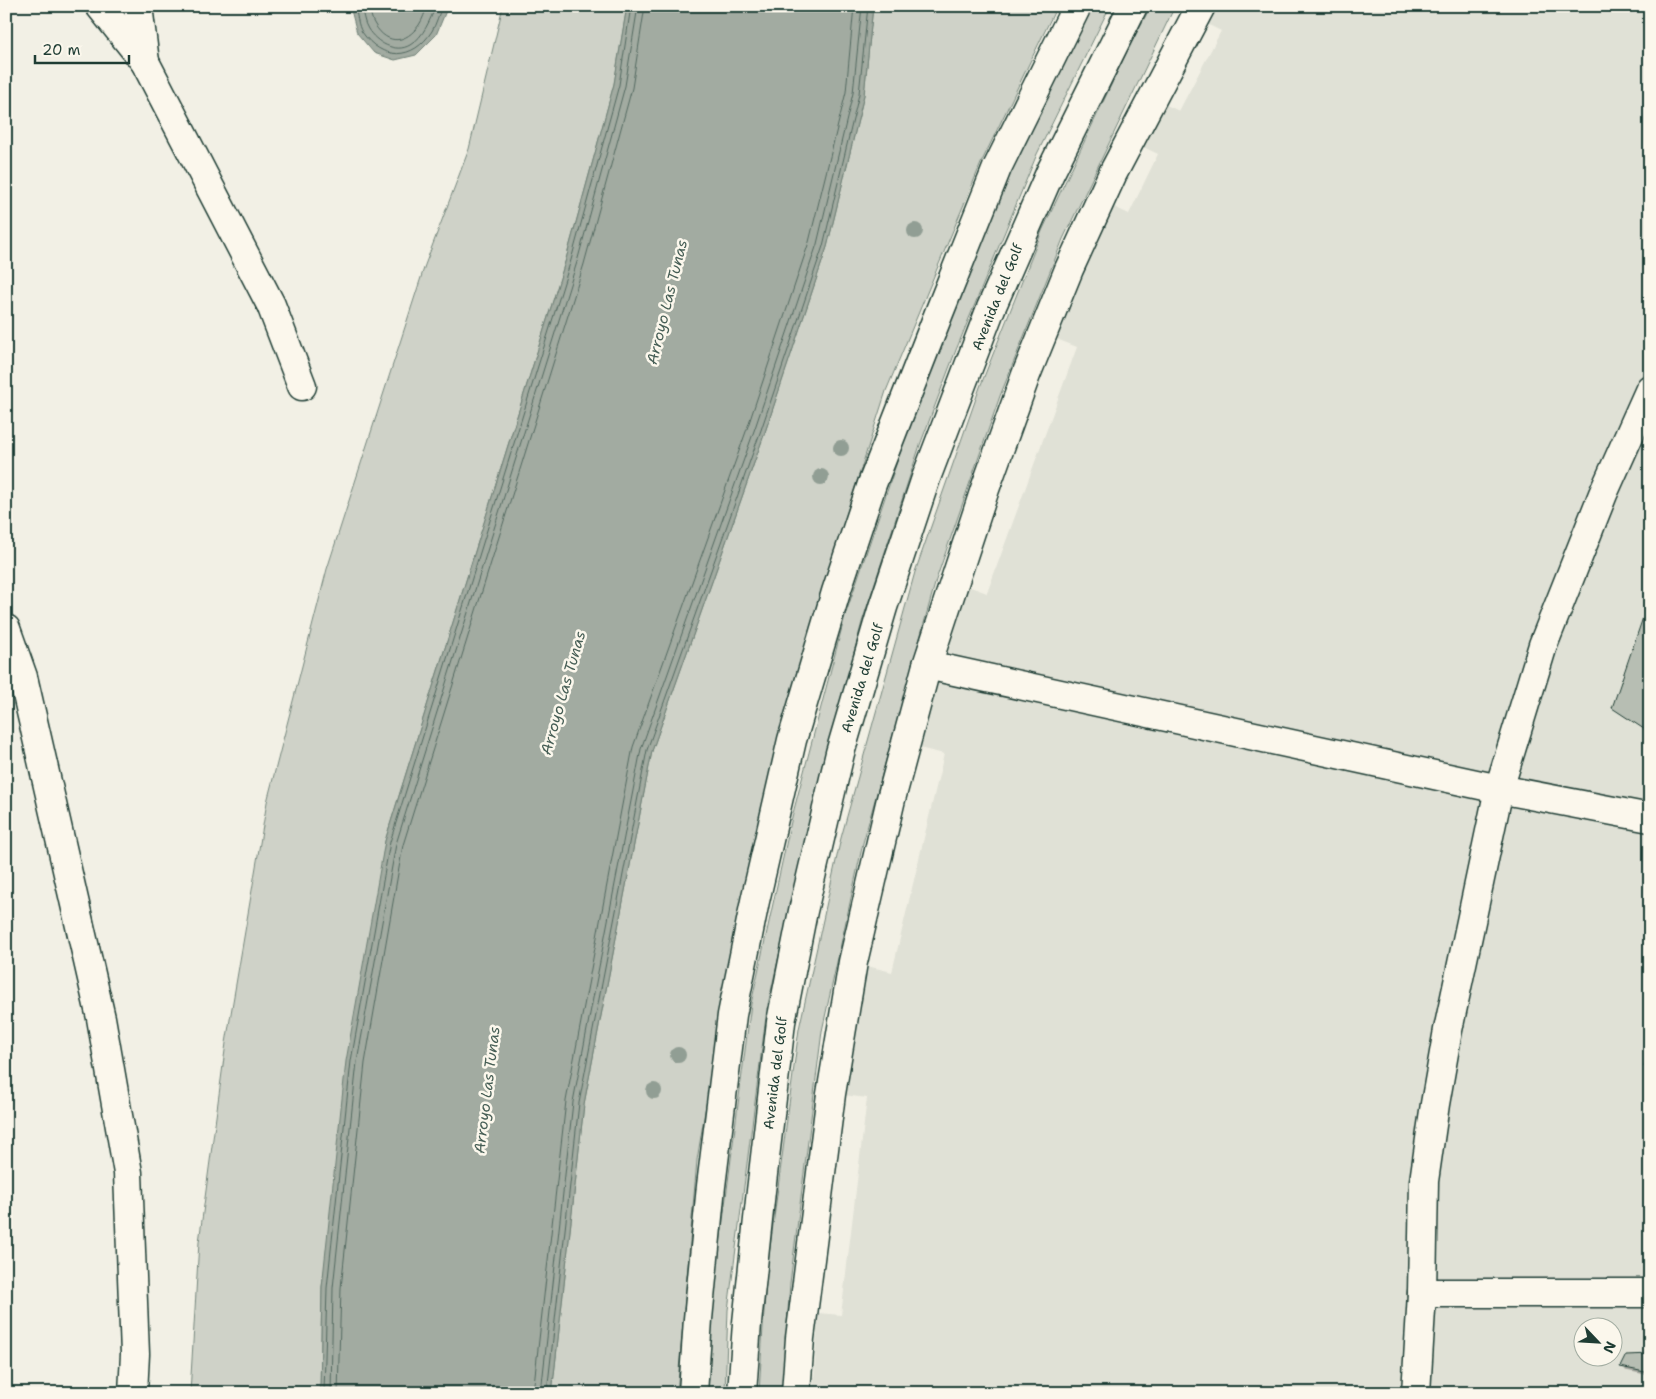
<svg xmlns="http://www.w3.org/2000/svg" width="1656" height="1399" font-family="'Shantell Sans',sans-serif">
<style>
.built{fill:#e0e1d6;fill-rule:evenodd}
.green{fill:#cfd2c8;stroke:#77887e}
.water{fill:#a2aba1;stroke:#6e7f75}
.lines{fill:none;stroke-linecap:round;stroke-linejoin:round}
.shore{stroke:#536960;stroke-width:1}
.building{fill:#b7beb3;stroke:#1f3d34;filter:url(#shadow)}
.minor-casing{stroke:#1f3d34;stroke-width:31}
.minor{stroke:#fbf7ec;stroke-width:28}
.tree{fill:#919e94}
.labels{text-anchor:middle;stroke-width:5;stroke-linejoin:round;paint-order:stroke}
.street-label{font-size:14px;fill:#1f3d34;stroke:#fbf7ec}
.water-label{font-size:15px;font-style:italic;fill:#465e55;stroke:#fbf7ec}
</style>
<defs>
<filter id="shadow"><feDropShadow dx="5.5" dy="3" stdDeviation="0" flood-color="#0004"/></filter>
</defs>
<rect width="100%" height="100%" fill="#f2f0e5"/>
<filter id="ink" filterUnits="userSpaceOnUse"><feTurbulence type="fractalNoise" baseFrequency=".02" numOctaves="2"/><feDisplacementMap in="SourceGraphic" scale="10" xChannelSelector="R" yChannelSelector="G"/><feConvolveMatrix kernelMatrix="1 2 1 2 8 2 1 2 1" color-interpolation-filters="sRGB"/></filter>
<g filter="url(#ink)">
<!-- built -->
<path class="built" d="M1210,6H1650V1393H813L818,1313L841,1315L867,1098L844,1095L867,966L892,972L944,754L919,748L926,715L965,585L987,593L1077,347L1054,338L1108,204L1129,214L1158,154L1137,144L1160,102L1179,111L1221,31L1201,21ZM1584,1326H1614V1356H1584Z"/>
<!-- green -->
<g class="green">
<path d="M503,6H627L614,84L566,259L385,841L322,1287L320,1393H190L199,1242L226,1043L267,802L327,569L425,265L469,149Z"/>
<path d="M873,6H1057L982,161L886,391L842,528L781,736L732,947L697,1160L677,1393H552L584,1104L652,751L765,432L827,247L864,95Z"/>
<path d="M1091,6H1110L1037,154L956,350L920,445L862,622L809,822L767,1009L728,1310L725,1393H708L712,1306L751,1004L792,817L845,616L905,438L940,343L1021,145Z"/>
<path d="M1151,6H1175L1063,239L1000,396L936,580L863,843L822,1031L790,1283L782,1393H759L766,1278L799,1029L841,838L915,572L980,387L1042,231L1130,45Z"/>
</g>
<!-- water -->
<g class="water">
<path d="M350,6H448L436,35L416,55L395,60L374,53L357,33Z"/>
<path d="M627,6H873L864,95L827,247L765,432L652,751L584,1104L552,1393H320L322,1287L346,1061L385,841L566,259L614,84Z"/>
</g>
<g class="lines">
<!-- shore -->
<g class="shore">
<path d="M355,6C357,14 358,26 362,32C382,61 413,61 432,31C436,24 439,14 442,6"/>
<path d="M361,6C363,13 364,23 368,29C376,42 395,54 410,45C424,37 430,19 436,6"/>
<path d="M369,6C371,12 371,20 375,25C388,46 406,43 419,25C423,19 425,12 427,6"/>
<path d="M324,1393L327,1288L351,1061L390,842L571,260L619,85L631,6"/>
<path d="M331,1393L333,1288L357,1062L396,844L577,262L625,86L638,6"/>
<path d="M338,1393L341,1288L365,1063L403,845L584,264L632,88L645,6"/>
<path d="M533,1393L566,1101L633,747L748,426L809,242L846,92L854,6"/>
<path d="M541,1393L573,1102L641,749L755,428L817,244L853,93L862,6"/>
<path d="M547,1393L579,1103L647,750L761,430L823,246L859,94L868,6"/>
</g>
</g>
<!-- building -->
<g class="building">
<path d="M1649,600H1650V733L1612,708Z"/>
<path d="M1650,1034V1068L1644,1067Z"/>
<path d="M1650,1354V1373L1620,1367L1626,1355Z"/>
</g>
<g class="lines">
<defs>
<g id="minor">
<path d="M100,6L145,62L271,305L302,386"/>
<path d="M138,6L145,62"/>
<path d="M6,629L23,677L101,1018L128,1173L135,1354L133,1393"/>
<path d="M927,665L1499,789L1650,818"/>
<path d="M1422,1293H1650"/>
<path d="M693,1393L698,1319L711,1186L732,1015L755,901L792,740L836,592L872,484L939,313L997,168L1077,6"/>
<path d="M742,1393L747,1323L761,1191L781,1022L803,911L840,753L883,607L926,478L991,308L1050,173L1133,6"/>
<path d="M796,1393L800,1338L831,1094L853,962L891,799L927,665L985,489L1026,375L1069,269L1113,173L1201,6"/>
<path d="M1416,1393L1422,1293L1424,1181L1435,1104L1448,1030L1499,789L1543,645L1603,494L1650,389"/>
</g>
</defs>
<!-- minor casing -->
<use href="#minor" class="minor-casing"/>
<!-- minor -->
<use href="#minor" class="minor"/>
</g>
<!-- trees -->
<g class="tree">
<circle cx="915" cy="231" r="8"/>
<circle cx="841" cy="448" r="8"/>
<circle cx="821" cy="477" r="8"/>
<circle cx="678" cy="1055" r="8"/>
<circle cx="654" cy="1091" r="8"/>
</g>
</g>
<g class="labels">
<!-- street labels -->
<g class="street-label">
<text transform="translate(997 297) rotate(-68)" y="5">Avenida del Golf</text>
<text transform="translate(862 678) rotate(-73)" y="5">Avenida del Golf</text>
<text transform="translate(775 1073) rotate(-83)" y="5">Avenida del Golf</text>
</g>
<!-- water labels -->
<g class="water-label">
<text transform="translate(667 302) rotate(-76)" y="5">Arroyo Las Tunas</text>
<text transform="translate(563 693) rotate(-74)" y="5">Arroyo Las Tunas</text>
<text transform="translate(487 1090) rotate(-83)" y="5">Arroyo Las Tunas</text>
</g>
</g>
<!-- margin -->
<rect width="1656" height="1399" fill="none" stroke="#fbf7ec" stroke-width="25"/>
<rect x="12" y="12" width="1631" height="1374" fill="none" stroke="#1f3d34" stroke-width="2" filter="url(#ink)"/>
<!-- north arrow -->
<g transform="translate(1598 1342) rotate(115)"><circle r="24" fill="#fbf7ec" stroke="#a3ada2"/>
<path d="M0-4L9 19L0 12L-9 19Z" fill="#1f3d34"/>
<text y="-8" font-size="14" font-weight="bold" text-anchor="middle" fill="#1f3d34">N</text>
</g>
<!-- scale -->
<path d="M35 55v8h94v-8" fill="none" stroke="#1f3d34" stroke-width="2.5"/>
<text x="42" y="55" font-size="15" fill="#1f3d34" stroke="#fbf7ec" stroke-width="4" paint-order="stroke">20 m</text>
</svg>
